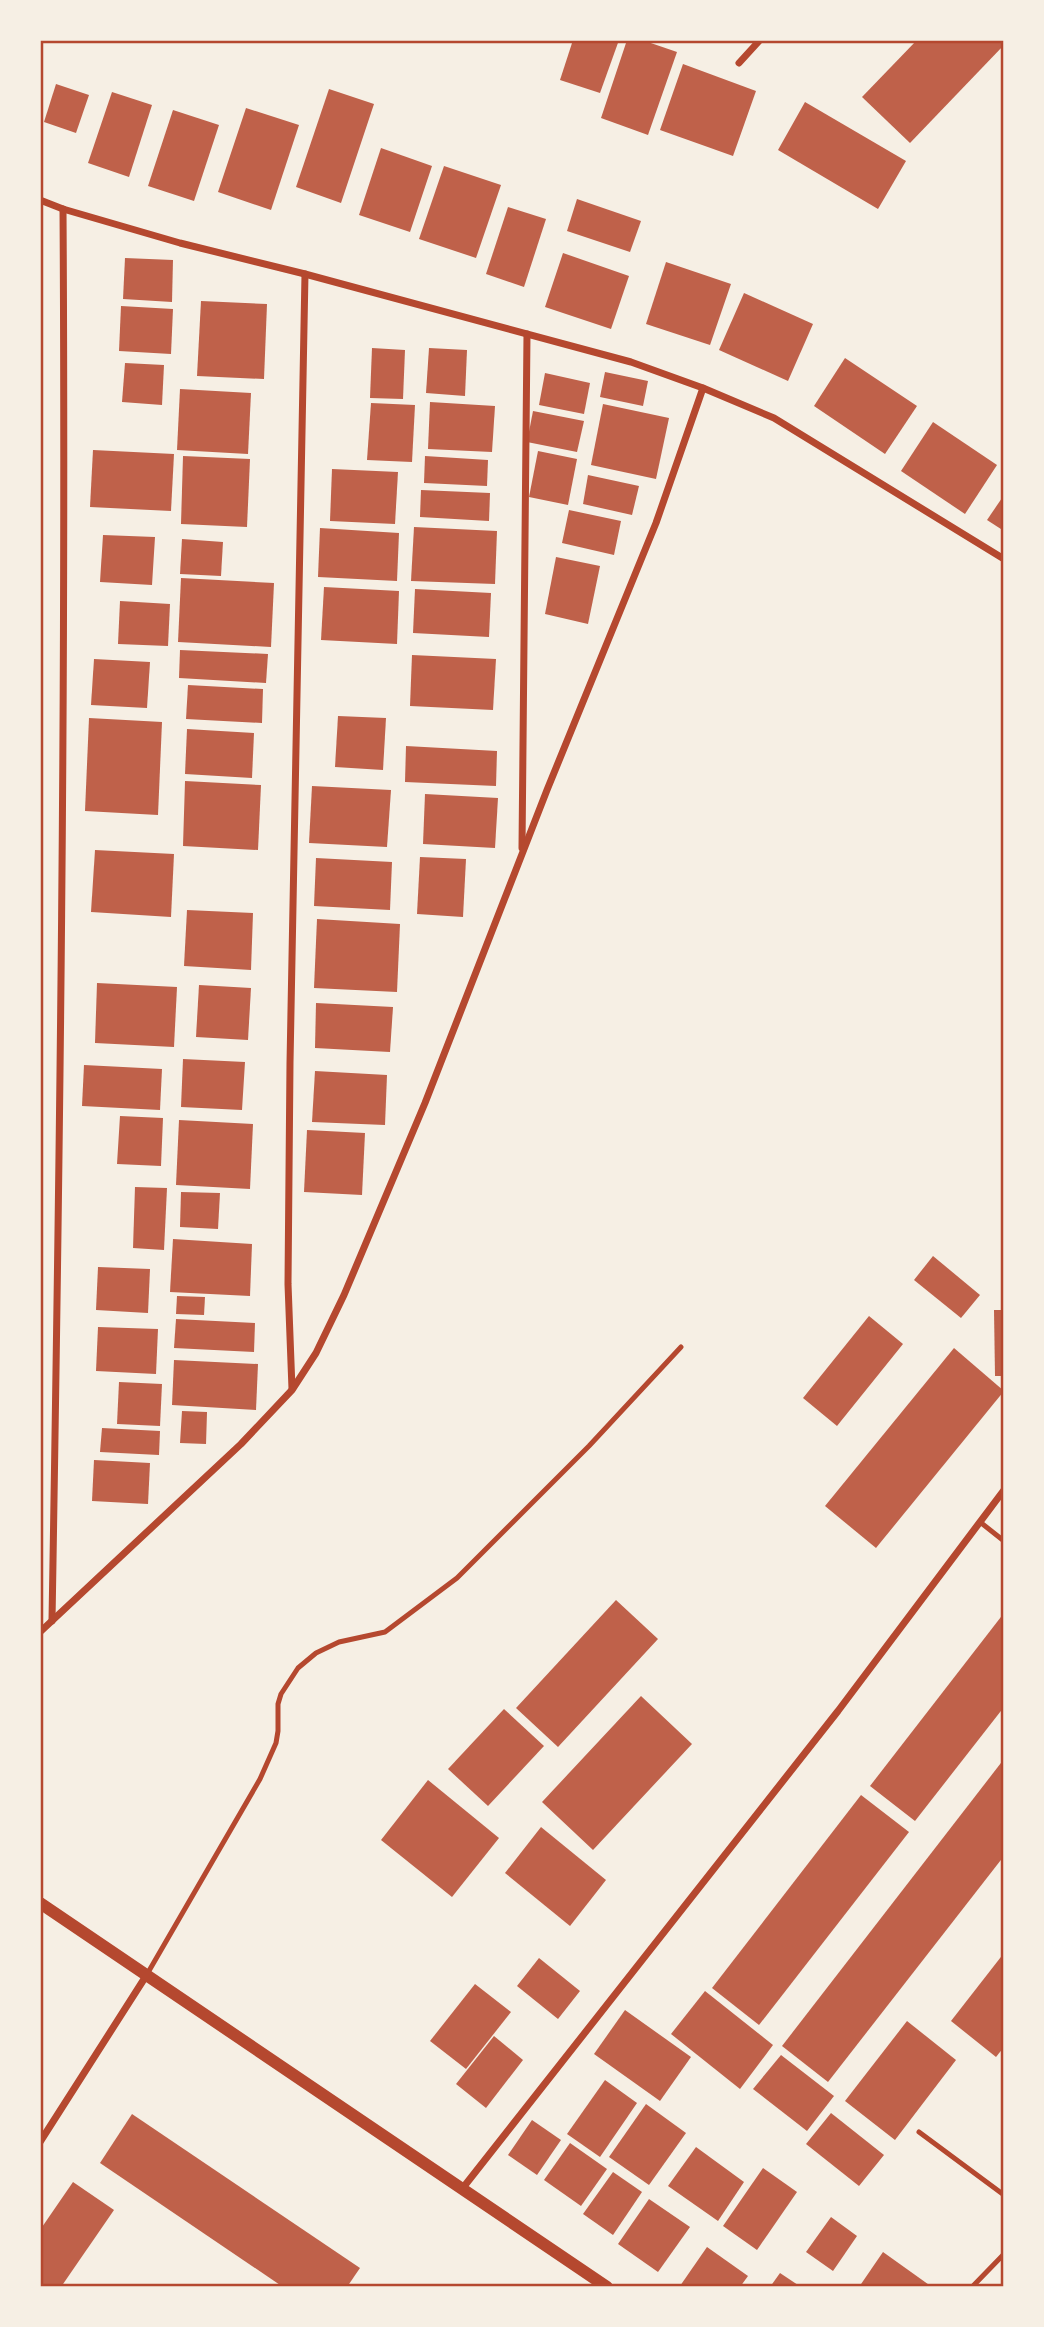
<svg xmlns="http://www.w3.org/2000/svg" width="1044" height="2327" font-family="Jost,sans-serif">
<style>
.building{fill:#bf614a}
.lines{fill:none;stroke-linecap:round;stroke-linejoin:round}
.service{stroke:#b5482f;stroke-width:5}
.minor{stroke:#b5482f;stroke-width:7}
.tertiary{stroke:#b5482f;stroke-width:12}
.neatline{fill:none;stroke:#b5482f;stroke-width:2.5}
</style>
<rect width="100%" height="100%" fill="#f6efe4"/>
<!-- building -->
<g class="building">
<path d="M573,40H619L600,93L560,80Z"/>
<path d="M627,40H642L677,52L648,135L601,118Z"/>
<path d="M917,40H1004V45L910,143L862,97Z"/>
<path d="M683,64L756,91L733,156L660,130Z"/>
<path d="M56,84L89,95L76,133L44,122Z"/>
<path d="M329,89L374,104L341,203L296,187Z"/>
<path d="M112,92L152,105L129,177L88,163Z"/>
<path d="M805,102L906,161L878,209L778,150Z"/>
<path d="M246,108L299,125L271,210L218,192Z"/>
<path d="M173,110L219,125L194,201L148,186Z"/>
<path d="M381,148L432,166L410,232L359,215Z"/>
<path d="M444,166L501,185L476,258L419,239Z"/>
<path d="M577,199L641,221L630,252L567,231Z"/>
<path d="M508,207L546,219L524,287L486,274Z"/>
<path d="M563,253L629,276L611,329L545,307Z"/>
<path d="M125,258L173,260L172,302L123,299Z"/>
<path d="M666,262L731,284L710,345L646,324Z"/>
<path d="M744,293L813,324L788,381L719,350Z"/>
<path d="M201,301L267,304L264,379L197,376Z"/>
<path d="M121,306L173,309L171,354L119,351Z"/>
<path d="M372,348L405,350L403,399L370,398Z"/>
<path d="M429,348L467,350L465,396L426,393Z"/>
<path d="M845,358L917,406L885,454L814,406Z"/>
<path d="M125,363L164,365L162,405L122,402Z"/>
<path d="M605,372L648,381L643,406L600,397Z"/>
<path d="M545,373L590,383L584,414L539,405Z"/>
<path d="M180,389L251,393L248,454L177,450Z"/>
<path d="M430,402L495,406L492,452L428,449Z"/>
<path d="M371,403L415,405L412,462L367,460Z"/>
<path d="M603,404L669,418L656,479L591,465Z"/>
<path d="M533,411L584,421L577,452L527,442Z"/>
<path d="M933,422L997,465L965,514L901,471Z"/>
<path d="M93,450L174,454L171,511L90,507Z"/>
<path d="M538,451L577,459L568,505L529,497Z"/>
<path d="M183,456L250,459L247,527L181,524Z"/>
<path d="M425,456L488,460L487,486L424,483Z"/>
<path d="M332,469L398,472L395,524L330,521Z"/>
<path d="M588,475L639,486L632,515L583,504Z"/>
<path d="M421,490L490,493L489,521L420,517Z"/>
<path d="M1004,495V531L987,520Z"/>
<path d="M569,510L621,521L614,555L562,543Z"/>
<path d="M414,527L497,531L495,584L411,581Z"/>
<path d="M320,528L399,533L397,581L318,577Z"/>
<path d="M103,535L155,537L152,585L100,582Z"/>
<path d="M182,539L223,542L221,576L180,574Z"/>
<path d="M556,557L600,566L588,624L545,614Z"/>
<path d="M181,578L274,583L271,647L178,642Z"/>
<path d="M324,587L399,591L397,644L321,640Z"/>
<path d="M415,589L491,593L489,637L413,633Z"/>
<path d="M120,601L170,604L168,646L118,644Z"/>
<path d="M180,650L268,654L266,683L179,678Z"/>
<path d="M412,655L496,659L493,710L410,706Z"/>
<path d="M94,659L150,662L147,708L91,705Z"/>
<path d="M188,685L263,689L262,723L186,719Z"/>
<path d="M338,716L386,718L383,770L335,767Z"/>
<path d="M89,718L162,722L158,815L85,811Z"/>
<path d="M187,729L254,733L252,778L185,774Z"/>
<path d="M406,746L497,751L496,786L405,782Z"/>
<path d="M185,781L261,785L258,850L183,846Z"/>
<path d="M312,786L391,790L387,847L309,843Z"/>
<path d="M425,794L498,798L495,848L423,844Z"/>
<path d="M95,850L174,854L171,917L91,912Z"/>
<path d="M420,857L466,859L463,917L417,914Z"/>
<path d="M316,858L392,862L390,910L314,906Z"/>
<path d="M187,910L253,913L251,970L184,966Z"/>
<path d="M317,919L400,924L397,992L314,988Z"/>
<path d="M97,983L177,987L174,1047L95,1043Z"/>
<path d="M199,985L251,988L248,1040L196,1037Z"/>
<path d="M316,1003L393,1007L390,1052L315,1048Z"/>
<path d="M183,1059L245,1062L242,1110L181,1107Z"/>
<path d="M84,1065L162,1069L160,1110L82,1106Z"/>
<path d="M315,1071L387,1075L385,1125L312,1122Z"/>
<path d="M120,1116L163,1118L161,1166L117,1164Z"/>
<path d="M179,1120L253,1124L250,1189L176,1185Z"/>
<path d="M307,1130L365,1133L362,1195L304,1192Z"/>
<path d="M135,1187L167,1188L164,1250L133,1248Z"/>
<path d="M181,1192L220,1193L218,1229L180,1227Z"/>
<path d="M173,1239L252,1244L250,1296L170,1292Z"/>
<path d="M933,1256L980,1295L961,1318L914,1280Z"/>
<path d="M98,1267L150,1269L148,1313L96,1310Z"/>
<path d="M177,1296L205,1297L204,1315L176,1314Z"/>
<path d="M994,1310H1004V1376H995Z"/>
<path d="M869,1316L903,1344L837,1426L803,1398Z"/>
<path d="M176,1319L255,1323L254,1352L174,1348Z"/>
<path d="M98,1327L158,1329L156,1374L96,1371Z"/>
<path d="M954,1348L1004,1391L876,1548L825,1506Z"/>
<path d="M174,1360L258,1364L256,1410L172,1405Z"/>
<path d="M119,1382L162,1384L160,1426L117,1424Z"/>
<path d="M182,1411L207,1412L206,1444L180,1443Z"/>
<path d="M102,1428L160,1431L159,1455L100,1452Z"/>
<path d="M94,1460L150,1463L148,1504L92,1501Z"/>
<path d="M616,1600L658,1639L558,1747L516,1708Z"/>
<path d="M1004,1613V1707L915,1821L870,1786Z"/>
<path d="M641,1696L692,1744L593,1850L542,1802Z"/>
<path d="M504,1709L544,1746L488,1806L448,1769Z"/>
<path d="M1004,1759V1856L828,2082L782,2046Z"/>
<path d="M428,1780L499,1838L452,1897L381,1840Z"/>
<path d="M861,1795L909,1832L759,2025L712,1988Z"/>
<path d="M541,1827L606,1880L570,1926L505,1873Z"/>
<path d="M1004,1953V2047L996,2057L951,2021Z"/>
<path d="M539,1958L580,1991L558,2019L517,1986Z"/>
<path d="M475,1984L511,2012L466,2069L430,2041Z"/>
<path d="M705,1991L773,2045L740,2089L671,2034Z"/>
<path d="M625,2010L691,2057L660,2101L594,2054Z"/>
<path d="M907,2021L956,2060L895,2140L845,2101Z"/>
<path d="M494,2036L523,2060L486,2108L456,2084Z"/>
<path d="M781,2055L834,2096L807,2131L753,2089Z"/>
<path d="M605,2080L637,2103L600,2157L567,2134Z"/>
<path d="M646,2104L686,2133L649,2185L609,2157Z"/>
<path d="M831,2113L884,2155L859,2186L806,2144Z"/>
<path d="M132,2114L360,2268L347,2287H283L100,2163Z"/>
<path d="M532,2120L561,2140L537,2175L508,2155Z"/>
<path d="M570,2143L607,2169L581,2206L544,2180Z"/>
<path d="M696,2147L744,2182L718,2221L668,2186Z"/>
<path d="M763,2168L797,2192L757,2250L723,2226Z"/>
<path d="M613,2172L642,2192L613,2235L583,2214Z"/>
<path d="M73,2182L114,2210L61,2287H40V2230Z"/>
<path d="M649,2199L690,2227L658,2272L618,2244Z"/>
<path d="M831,2217L857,2236L833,2271L806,2252Z"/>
<path d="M707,2247L748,2276L740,2287L680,2286Z"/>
<path d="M883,2252L932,2287H859Z"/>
<path d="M780,2273L801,2287H770Z"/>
</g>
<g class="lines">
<!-- service -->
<g class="service">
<path d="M980,1522L1004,1541"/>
<path d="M146,1976L260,1779L276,1743L278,1731V1704L281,1694L298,1668L316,1653L339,1642L385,1632L457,1578L589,1446L681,1347"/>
<path d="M919,2132L1004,2195"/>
<path d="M972,2287L1004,2254"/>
</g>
<!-- minor -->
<g class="minor">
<path d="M739,63L760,40"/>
<path d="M40,200L63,209L180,243L305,274L631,362L703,388L774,418L1004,559"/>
<path d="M522,848L527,334"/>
<path d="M292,1389L288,1284L290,1063L305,274"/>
<path d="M52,1621C60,1150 66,680 63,209"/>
<path d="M40,1632L241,1444L292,1390L316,1353L344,1295L425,1103L547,790L656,523L703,388"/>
<path d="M40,2142L146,1976"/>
<path d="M462,2189L838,1711L1004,1490"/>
</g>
<!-- tertiary -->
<path class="tertiary" d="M40,1903L607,2287"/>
</g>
<!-- border -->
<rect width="1044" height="2327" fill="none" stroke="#f6efe4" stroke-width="84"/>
<rect x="42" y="42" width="960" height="2243" class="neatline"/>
</svg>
